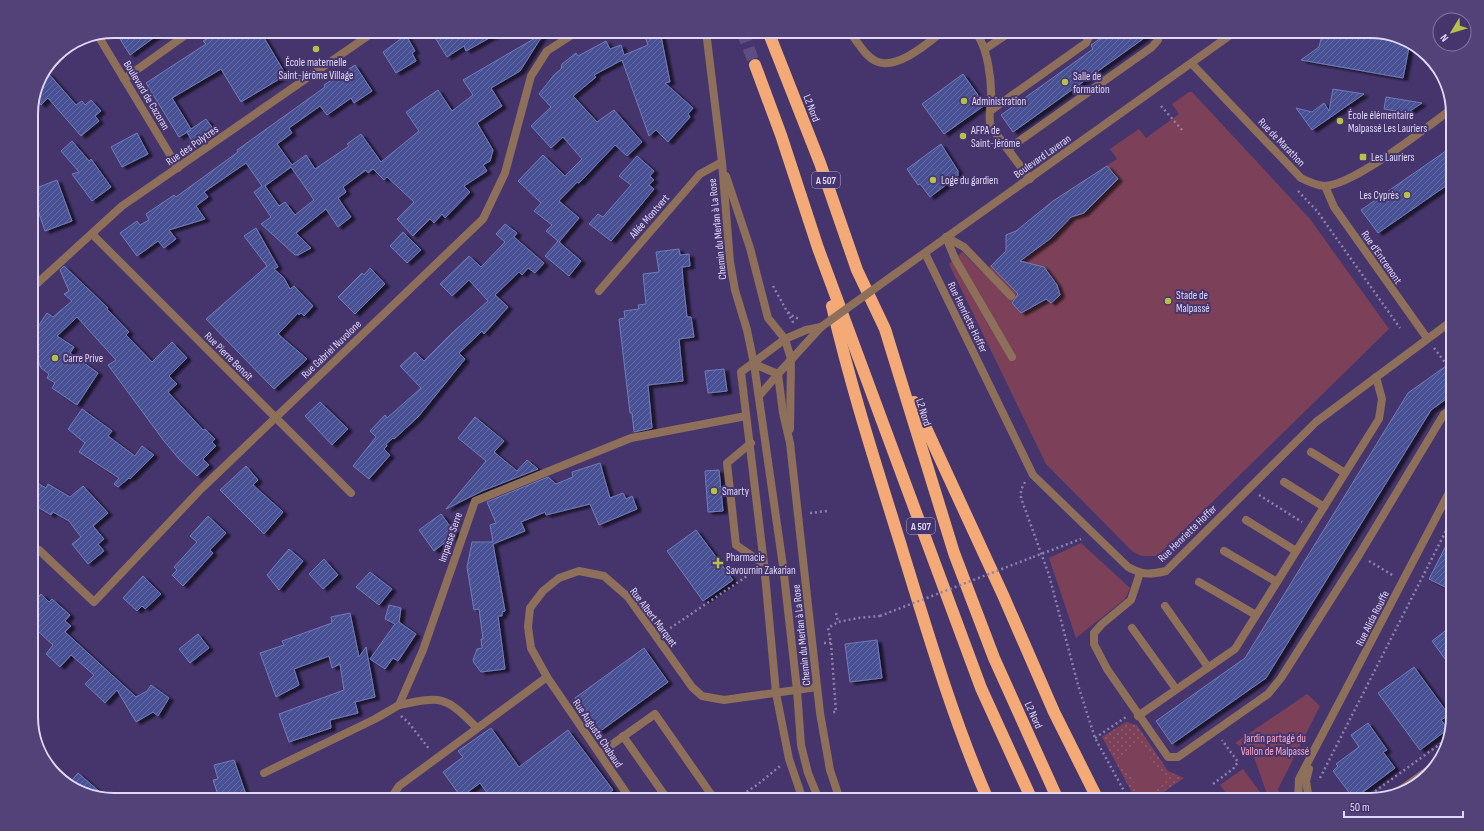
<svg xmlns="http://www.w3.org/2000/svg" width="1484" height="831" font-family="'Sofia Sans Condensed',sans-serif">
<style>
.park{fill:url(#park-dots)}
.garden{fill:#7c4158}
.building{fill:url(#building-hatch);stroke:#717cb9;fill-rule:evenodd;filter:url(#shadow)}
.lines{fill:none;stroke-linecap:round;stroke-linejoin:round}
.motorway-tunnel{stroke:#5d4d82;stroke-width:12;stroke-dasharray:12 6;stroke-linecap:butt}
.path{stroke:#8b7fac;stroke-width:2.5;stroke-dasharray:2 3;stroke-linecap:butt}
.service{stroke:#8d6f5a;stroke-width:8}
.minor{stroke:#8d6f5a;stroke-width:8}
.tertiary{stroke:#8d6f5a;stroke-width:8}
.motorway{stroke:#f3aa76;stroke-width:12}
.path-bridge{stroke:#8b7fac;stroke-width:2.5;stroke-dasharray:2 3;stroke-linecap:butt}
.tertiary-bridge{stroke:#8d6f5a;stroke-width:8}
.poi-dot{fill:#b4c24a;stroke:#46356d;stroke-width:1.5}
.labels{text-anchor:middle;stroke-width:4;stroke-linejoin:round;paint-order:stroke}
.shield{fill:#46356d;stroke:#b1a7cf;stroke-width:1}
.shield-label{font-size:10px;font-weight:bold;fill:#dfd8f9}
.poi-label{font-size:11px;fill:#dfd8f9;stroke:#46356d;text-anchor:start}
.street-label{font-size:11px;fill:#dfd8f9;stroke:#46356d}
.park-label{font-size:11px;fill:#fca4c5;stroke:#46356d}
.rim{fill:none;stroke:#dfd8f9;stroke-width:2}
</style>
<defs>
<pattern id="park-dots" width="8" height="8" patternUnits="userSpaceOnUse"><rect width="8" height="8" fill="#7c4158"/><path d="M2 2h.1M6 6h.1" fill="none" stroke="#8e5c71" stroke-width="1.8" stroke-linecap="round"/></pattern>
<pattern id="building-hatch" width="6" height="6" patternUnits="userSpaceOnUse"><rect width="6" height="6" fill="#485195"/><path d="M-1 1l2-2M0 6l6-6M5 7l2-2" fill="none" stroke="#6269a5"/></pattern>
<filter id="shadow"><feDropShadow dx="4.5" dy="2.5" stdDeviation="1" flood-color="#0009"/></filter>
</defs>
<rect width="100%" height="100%" fill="#46356d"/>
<!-- park -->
<path class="park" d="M1126,722L1137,725L1168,771L1184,778L1152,800H1136L1102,737Z"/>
<!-- garden -->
<g class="garden">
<path d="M1189,92H1192L1310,219L1389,329L1157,556H1141L1132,551L1046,464L949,264L962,252L983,273L1006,251L1016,231L1053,201L1117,159L1110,149L1139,129L1146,138L1179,114L1172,104Z"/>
<path d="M1081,543L1130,588L1125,599L1076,638L1049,558Z"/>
<path d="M1307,694L1320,706L1278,789L1281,800H1269L1253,754L1235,743Z"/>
<path d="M1140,743L1166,782L1144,797L1118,758Z"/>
<path d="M1243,769L1266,800H1231L1220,785Z"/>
</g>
<!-- building -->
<g class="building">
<path d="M115,31H163L130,55Z"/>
<path d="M221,31H260L286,75L241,102L221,69L172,98L191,129L206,119L214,130L194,145L187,132L191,130L179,137L146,83L206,44L203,41Z"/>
<path d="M431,31H502L466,51L464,46L447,57Z"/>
<path d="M643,31H660L670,82L665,83L693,108L688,114L690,117L668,142L656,130L649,136L622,60L594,75L596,77L573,96L597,122L614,110L642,142L627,156L615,145L579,183L577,182L559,201L579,218L559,242L581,261L569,276L545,256L558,241L546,231L552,225L534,211L541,203L518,181L543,155L565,176L582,159L563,137L551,148L531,126L551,107L539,94L554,75L561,69L562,64L576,53L578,56L606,41L610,49L621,45L624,55L648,45Z"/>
<path d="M1111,31H1154L1013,132L1001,115L1093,49L1091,45Z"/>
<path d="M1335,31H1370L1410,42L1403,78L1301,60L1319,47L1322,35L1334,37Z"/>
<path d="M544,33L520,71L491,88L502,106L477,123L493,150L490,161L483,165L487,171L464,186L470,192L445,218L442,214L434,223L430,219L413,236L397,219L414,202L387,177L384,180L373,169L368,173L366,170L343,187L346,192L338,198L351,217L338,227L326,209L296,233L311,248L298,255H295L261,224L271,217L254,192L262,186L246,163L204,192L208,197L196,206L205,219L169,230L176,239L164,248L158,241L137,256L120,233L137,221L140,225L149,220L146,214L174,195L176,197L238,152L237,150L251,140L325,87L324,85L355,65L372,91L354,103L351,98L327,115L320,106L289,128L292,133L277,144L292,165L306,155L315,169L349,146L347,144L361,134L381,162L419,131L406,112L438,90L452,111L473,95L463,80ZM291,167L314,200L295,215L285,202L279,206L265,186Z"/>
<path d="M406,35L415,51L412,53L416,61L396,73L383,52Z"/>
<path d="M48,73L76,105L82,101L85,105L91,100L101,111L95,116L99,121L81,136L48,98L41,105L34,97L37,82L42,75Z"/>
<path d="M963,74L985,105L944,134L922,104Z"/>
<path d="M1333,89L1364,94L1312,130L1296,108L1312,112L1324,103L1329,111Z"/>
<path d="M1386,97L1422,103L1407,113L1384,109Z"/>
<path d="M137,133L148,154L122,167L111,147Z"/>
<path d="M72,141L89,161L91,159L111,187L92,201L72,174L79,172L61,151Z"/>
<path d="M941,144L958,171V176L930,197L920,184L918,185L907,169Z"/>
<path d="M1453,146V181L1378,233L1361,210Z"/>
<path d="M637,156L654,171L650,176L654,180L649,185L654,189L611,241L589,224L598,214L603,217L631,185L619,176Z"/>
<path d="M1107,166L1118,179L1084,213L1071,217L1051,238L1020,261L1044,267L1057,285L1060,295L1051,303L1046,299L1021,313L1012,303L1018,294L991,266L1006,251V235L1016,231L1053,201Z"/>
<path d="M57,180L72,221L45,231L31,190Z"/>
<path d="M505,224L517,233L514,237L544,263L535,273L528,268L522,275L519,272L495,295L508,307L484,334L482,331L459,353L465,359L418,417L394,439L393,438L386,444L387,446L384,449L390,455L369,479L353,466L376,437L370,431L385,415L387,418L421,388L400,366L415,352L424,361L453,332L488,301L469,280L452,296L440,284L469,256L481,267L505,242L496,234Z"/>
<path d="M256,228L278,267L274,269L284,278L290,289L294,286L313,306L304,316L301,313L299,315L298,313L278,334L307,359L274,389L206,319L267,266L244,236Z"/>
<path d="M403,232L421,250L407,263L390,246Z"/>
<path d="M679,249L680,255L689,254L690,266L682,267L683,281L687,317H691L694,337L679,339L683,381L648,385L652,428L634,432L632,413H630L619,319L625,318L624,311L639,309L638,305L646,304L643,274L659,272L656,252Z"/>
<path d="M64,266L108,308L107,309L129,332L126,335L152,362L172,342L187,358L169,376L177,384L168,392L203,430L205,429L215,439L212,442L216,446L203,459L209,465L197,476L179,459L164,441L108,365L116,360L77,317L57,336L74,347L70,353L98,373L77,405L52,388L55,383L47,378L49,374L41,368L31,345V337L47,313L53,317L72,301L64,294L69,291L60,270Z"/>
<path d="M370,268L385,284L355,314L338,297L362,273L364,275Z"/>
<path d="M1453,361V394L1431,410L1266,678L1172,744L1156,721L1245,658L1408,393Z"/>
<path d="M724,369L727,391L708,393L705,371Z"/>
<path d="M320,402L348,429L332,445L305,416Z"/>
<path d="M82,409L112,431L108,436L135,456L142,446L154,455L130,479L129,478L118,487L114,484L119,478L79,452L85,443L68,429Z"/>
<path d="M475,417L504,441L494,452L517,471L527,460L538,469L482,491L446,509L486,461L458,438Z"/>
<path d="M600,463L610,498L623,493L626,499L632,496L637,509L599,525L590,504L546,515L545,512L521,522L525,531L493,544L505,611L502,612V616H498L505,669L481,672L474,663L473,660L477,649L482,648L481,639H483L479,609L474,610L467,567L472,542H493L490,525L496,523L487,502L548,477L556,484L573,477L572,472Z"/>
<path d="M246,466L258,480L253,485L283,512L264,534L220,490Z"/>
<path d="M719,470L723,511L708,512L705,471Z"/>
<path d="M31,479L46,488L48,484L70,497L83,486L108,513L93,526L104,539L98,544L104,551L88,564L72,544L81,537L69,521L53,512L51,515L31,503Z"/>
<path d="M441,514L456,534L434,551L419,530Z"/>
<path d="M208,516L226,533L210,550L213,553L183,586L172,575L177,570L174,567L197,542L190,536Z"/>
<path d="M696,530L733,580L703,601L667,551Z"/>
<path d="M1453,532V591L1429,579Z"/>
<path d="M289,549L303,561L279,590L267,575Z"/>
<path d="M324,559L338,575L323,589L309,574Z"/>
<path d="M370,572L392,589L379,605L356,587Z"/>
<path d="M143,576L161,594L145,609L142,606L137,611L123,598Z"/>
<path d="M41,594L49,602L52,599L70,615L65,621L71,626L65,632L136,697L147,691L151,685L169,698L158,716L153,712L136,722L117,690L105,703L85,684L94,675L71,655L60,667L46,654L53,645L31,625V604Z"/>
<path d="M389,605L401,608L399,622L416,634L398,661L393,658L385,669L370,659L395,624L385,619Z"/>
<path d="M350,613L359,657L366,647L375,697L355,702L358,713L330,720L331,728L289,742L279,714L344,690L340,664L332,668L329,656L294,669L299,685L276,697L260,653L284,645L282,641L332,623L331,617Z"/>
<path d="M1453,625V670L1432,641Z"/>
<path d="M198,634L209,648L190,663L179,649Z"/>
<path d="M877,640L882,678L850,682L845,644Z"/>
<path d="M644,648L668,682L599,732L575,698Z"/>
<path d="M1414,667L1449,715L1441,720L1448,729L1420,750L1378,693Z"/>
<path d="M1368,723L1387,750L1383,752L1395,768L1359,795L1357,792L1351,795L1333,771L1338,766L1336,764L1359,747L1351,735Z"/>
<path d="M491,728L519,767L568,730L613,790L600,800H492L480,783L461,797L443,772L463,757L458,751Z"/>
<path d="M234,760L243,786L248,800H228L226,793L218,795L213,780L218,779L214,765Z"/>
<path d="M78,773L107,798L72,789L68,785Z"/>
</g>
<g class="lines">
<!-- motorway-tunnel -->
<path class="motorway-tunnel" d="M742,31L755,65"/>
<!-- path -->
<g class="path">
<path d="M1161,106L1183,131"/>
<path d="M1298,191L1317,211L1400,328"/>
<path d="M773,286L794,324"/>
<path d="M788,312L794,317L800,319"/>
<path d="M1434,348L1447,365"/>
<path d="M1025,482L1021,490V498L1049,575L1078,685L1095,738L1129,800"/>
<path d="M1259,495L1302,522"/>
<path d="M810,513L827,511"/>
<path d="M1033,557L1081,539"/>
<path d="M1369,561L1394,576"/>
<path d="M836,613L838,622L858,618L880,616"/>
<path d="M666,631L753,572"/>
<path d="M824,643H831L828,628L838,622"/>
<path d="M831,643L836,712H832"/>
<path d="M401,716L408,722L430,750"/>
<path d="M1095,738L1126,717"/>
<path d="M1320,778L1453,517"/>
<path d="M1213,784L1233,769L1238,762L1222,740"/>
<path d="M1321,793L1324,800"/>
<path d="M734,800L757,785L780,766"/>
<path d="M1363,800L1447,739"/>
</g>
<!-- service -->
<g class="service">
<path d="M849,31C857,41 866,58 878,62C899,69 929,42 943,31"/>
<path d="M974,31C988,45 992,82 991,102C990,111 988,118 991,127L1030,179"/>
<path d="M985,49L1012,31"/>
<path d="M990,111L1086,43L1092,31"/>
<path d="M1008,149L1152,47L1158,40L1160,31"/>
<path d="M1011,296L964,247L946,237L955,259L1012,357"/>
<path d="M754,364L783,566L797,690L801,745L808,773L819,800"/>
<path d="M759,396L778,374"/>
<path d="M751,443L727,463L736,545L764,564"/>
<path d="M1311,452L1345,473"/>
<path d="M1284,482L1324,507"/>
<path d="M1246,520L1296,551"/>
<path d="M1224,551L1277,582"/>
<path d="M1140,573L1131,600L1102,624L1094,633V644L1107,669L1168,757H1178L1268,694L1281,678L1359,555L1444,414L1453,408"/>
<path d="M1199,582L1256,615"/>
<path d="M1165,606L1208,667"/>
<path d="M1132,628L1176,689"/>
<path d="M1138,716L1235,649L1379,419L1382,399L1376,377"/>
<path d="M623,736L668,800"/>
<path d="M600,753L655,714L715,800"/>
</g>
<!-- minor -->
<g class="minor">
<path d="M97,34L178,168"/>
<path d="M1192,64L1301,178C1309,182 1316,185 1324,186C1353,186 1427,127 1453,108"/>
<path d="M124,79L191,31"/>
<path d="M1325,186L1334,207L1427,338"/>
<path d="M92,234L351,493"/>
<path d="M925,253L1033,475L1128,567C1143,575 1149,575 1166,571L1316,422L1453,320"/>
<path d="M31,289L122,206L375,31"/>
<path d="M599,291L700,174L722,162"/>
<path d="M785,339L741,372L764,564L776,693L789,759L803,800"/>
<path d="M39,550L94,602L201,489L483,219L505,173L531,76L547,51L572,35L582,31"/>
<path d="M547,677L629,797L625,800"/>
<path d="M399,705C443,696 445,696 477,728"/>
<path d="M1309,769L1306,781L1309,800"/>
<path d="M264,773L375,719L399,705L423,650L475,501L631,438L746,416"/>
<path d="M1396,793L1437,764"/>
<path d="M390,800L399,786L547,677L531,648L528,627L530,608L543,591L559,578L579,571L604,576L628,597L692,687L702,696L724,700L817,687"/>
<path d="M1298,800L1299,779L1453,485"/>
</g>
<!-- tertiary -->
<g class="tertiary">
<path d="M706,31L722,162L730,262L735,290L747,330L754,364L778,374"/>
<path d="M726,176L750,248L768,318L785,339L791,359L790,429"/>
<path d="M895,274L1236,31"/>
<path d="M821,327L778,374L783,413L790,443L820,713L830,770L840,800"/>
<path d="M785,339L806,330L821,327"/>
</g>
<!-- motorway -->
<g class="motorway">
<path d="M768,31L820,163L857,270L885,329L954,553L994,658L1058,800"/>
<path d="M755,65L781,135L818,248L981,688L1032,800"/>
<path d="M832,306C851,388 877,468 902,549C928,634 953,719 988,800"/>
<path d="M914,402L1003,595L1054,712L1098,800"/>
</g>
<!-- path-bridge -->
<path class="path-bridge" d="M880,616L1033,557"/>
<!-- tertiary-bridge -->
<path class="tertiary-bridge" d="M821,327L895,274"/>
</g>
<!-- markers -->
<g class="poi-dot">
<circle cx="316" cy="49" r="4"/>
<circle cx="1065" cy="82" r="4"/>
<circle cx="964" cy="101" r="4"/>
<circle cx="1340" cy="121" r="4"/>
<circle cx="963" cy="136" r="4"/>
<rect x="1359" y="153" width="8" height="8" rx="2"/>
<circle cx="933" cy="180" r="4"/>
<circle cx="1407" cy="195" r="4"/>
<circle cx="1168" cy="301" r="4"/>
<circle cx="55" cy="358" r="4"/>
<circle cx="714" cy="491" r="4"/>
<path d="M716 557h4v4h4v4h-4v4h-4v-4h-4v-4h4z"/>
</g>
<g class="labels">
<!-- shield labels -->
<g class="shield">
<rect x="812" y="172" width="28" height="16" rx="3"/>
<rect x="907" y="518" width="28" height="16" rx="3"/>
</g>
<g class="shield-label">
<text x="826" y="184">A 507</text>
<text x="921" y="530">A 507</text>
</g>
<!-- poi labels -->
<g class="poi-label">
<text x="316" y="66" text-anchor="middle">École maternelle<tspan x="316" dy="13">Saint-Jérôme Village</tspan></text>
<text x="1073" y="80">Salle de<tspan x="1073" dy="13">formation</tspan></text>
<text x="972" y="105">Administration</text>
<text x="1348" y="119">École élémentaire<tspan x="1348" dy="13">Malpassé Les Lauriers</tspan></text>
<text x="971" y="134">AFPA de<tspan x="971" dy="13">Saint-Jérôme</tspan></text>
<text x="1371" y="161">Les Lauriers</text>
<text x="941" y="184">Loge du gardien</text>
<text x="1399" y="199" text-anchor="end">Les Cyprès</text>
<text x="1176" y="299">Stade de<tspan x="1176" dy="13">Malpassé</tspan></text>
<text x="63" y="362">Carre Prive</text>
<text x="722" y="495">Smarty</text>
<text x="726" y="561">Pharmacie<tspan x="726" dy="13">Savournin Zakarian</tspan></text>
</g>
<!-- street labels -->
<g class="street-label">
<text transform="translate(147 95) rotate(59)" y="4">Boulevard de Cazoran</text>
<text transform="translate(812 108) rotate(69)" y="4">L2 Nord</text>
<text transform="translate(1282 142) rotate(46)" y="4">Rue de Marathon</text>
<text transform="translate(192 145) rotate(-35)" y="4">Rue des Polytres</text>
<text transform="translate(1042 156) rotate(-35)" y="4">Boulevard Laveran</text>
<text transform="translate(649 216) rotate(-49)" y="4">Allée Montvert</text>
<text transform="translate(717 229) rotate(-96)" y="4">Chemin du Merlan à La Rose</text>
<text transform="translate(1382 257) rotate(55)" y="4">Rue d'Entremont</text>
<text transform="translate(968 317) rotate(64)" y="4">Rue Henriette Hoffer</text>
<text transform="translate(331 349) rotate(-44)" y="4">Rue Gabriel Nuvolone</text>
<text transform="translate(229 356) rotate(45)" y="4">Rue Pierre Benoît</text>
<text transform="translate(924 412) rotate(73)" y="4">L2 Nord</text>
<text transform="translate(1187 533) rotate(-44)" y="4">Rue Henriette Hoffer</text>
<text transform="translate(450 537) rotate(-71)" y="4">Impasse Serre</text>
<text transform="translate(654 617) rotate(53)" y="4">Rue Albert Marquet</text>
<text transform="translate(1372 618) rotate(-63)" y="4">Rue Alida Rouffe</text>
<text transform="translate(801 635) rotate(-96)" y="4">Chemin du Merlan à La Rose</text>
<text transform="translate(1034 715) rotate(66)" y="4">L2 Nord</text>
<text transform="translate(598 733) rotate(56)" y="4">Rue Auguste Chabaud</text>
</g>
<!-- park labels -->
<g class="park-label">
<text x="1275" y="742">Jardin partagé du<tspan x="1275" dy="13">Vallon de Malpassé</tspan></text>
</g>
</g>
<!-- crop -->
<path d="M0 0H1484V831H0ZM114 38H1370A76 76 0 0 1 1446 114V717A76 76 0 0 1 1370 793H114A76 76 0 0 1 38 717V114A76 76 0 0 1 114 38Z" fill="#524278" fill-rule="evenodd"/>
<path class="rim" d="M114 38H1370A76 76 0 0 1 1446 114V717A76 76 0 0 1 1370 793H114A76 76 0 0 1 38 717V114A76 76 0 0 1 114 38Z"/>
<!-- north arrow -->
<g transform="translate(1452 32) rotate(232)"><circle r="19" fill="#46356d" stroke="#8376a5"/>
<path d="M0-3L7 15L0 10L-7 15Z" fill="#b4c24a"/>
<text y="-6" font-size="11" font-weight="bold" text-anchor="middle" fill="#dfd8f9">N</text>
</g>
<!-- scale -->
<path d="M1344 811v6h119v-6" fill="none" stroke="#dfd8f9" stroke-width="2"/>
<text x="1350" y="811" font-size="12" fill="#dfd8f9" stroke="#46356d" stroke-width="3" paint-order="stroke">50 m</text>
</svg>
